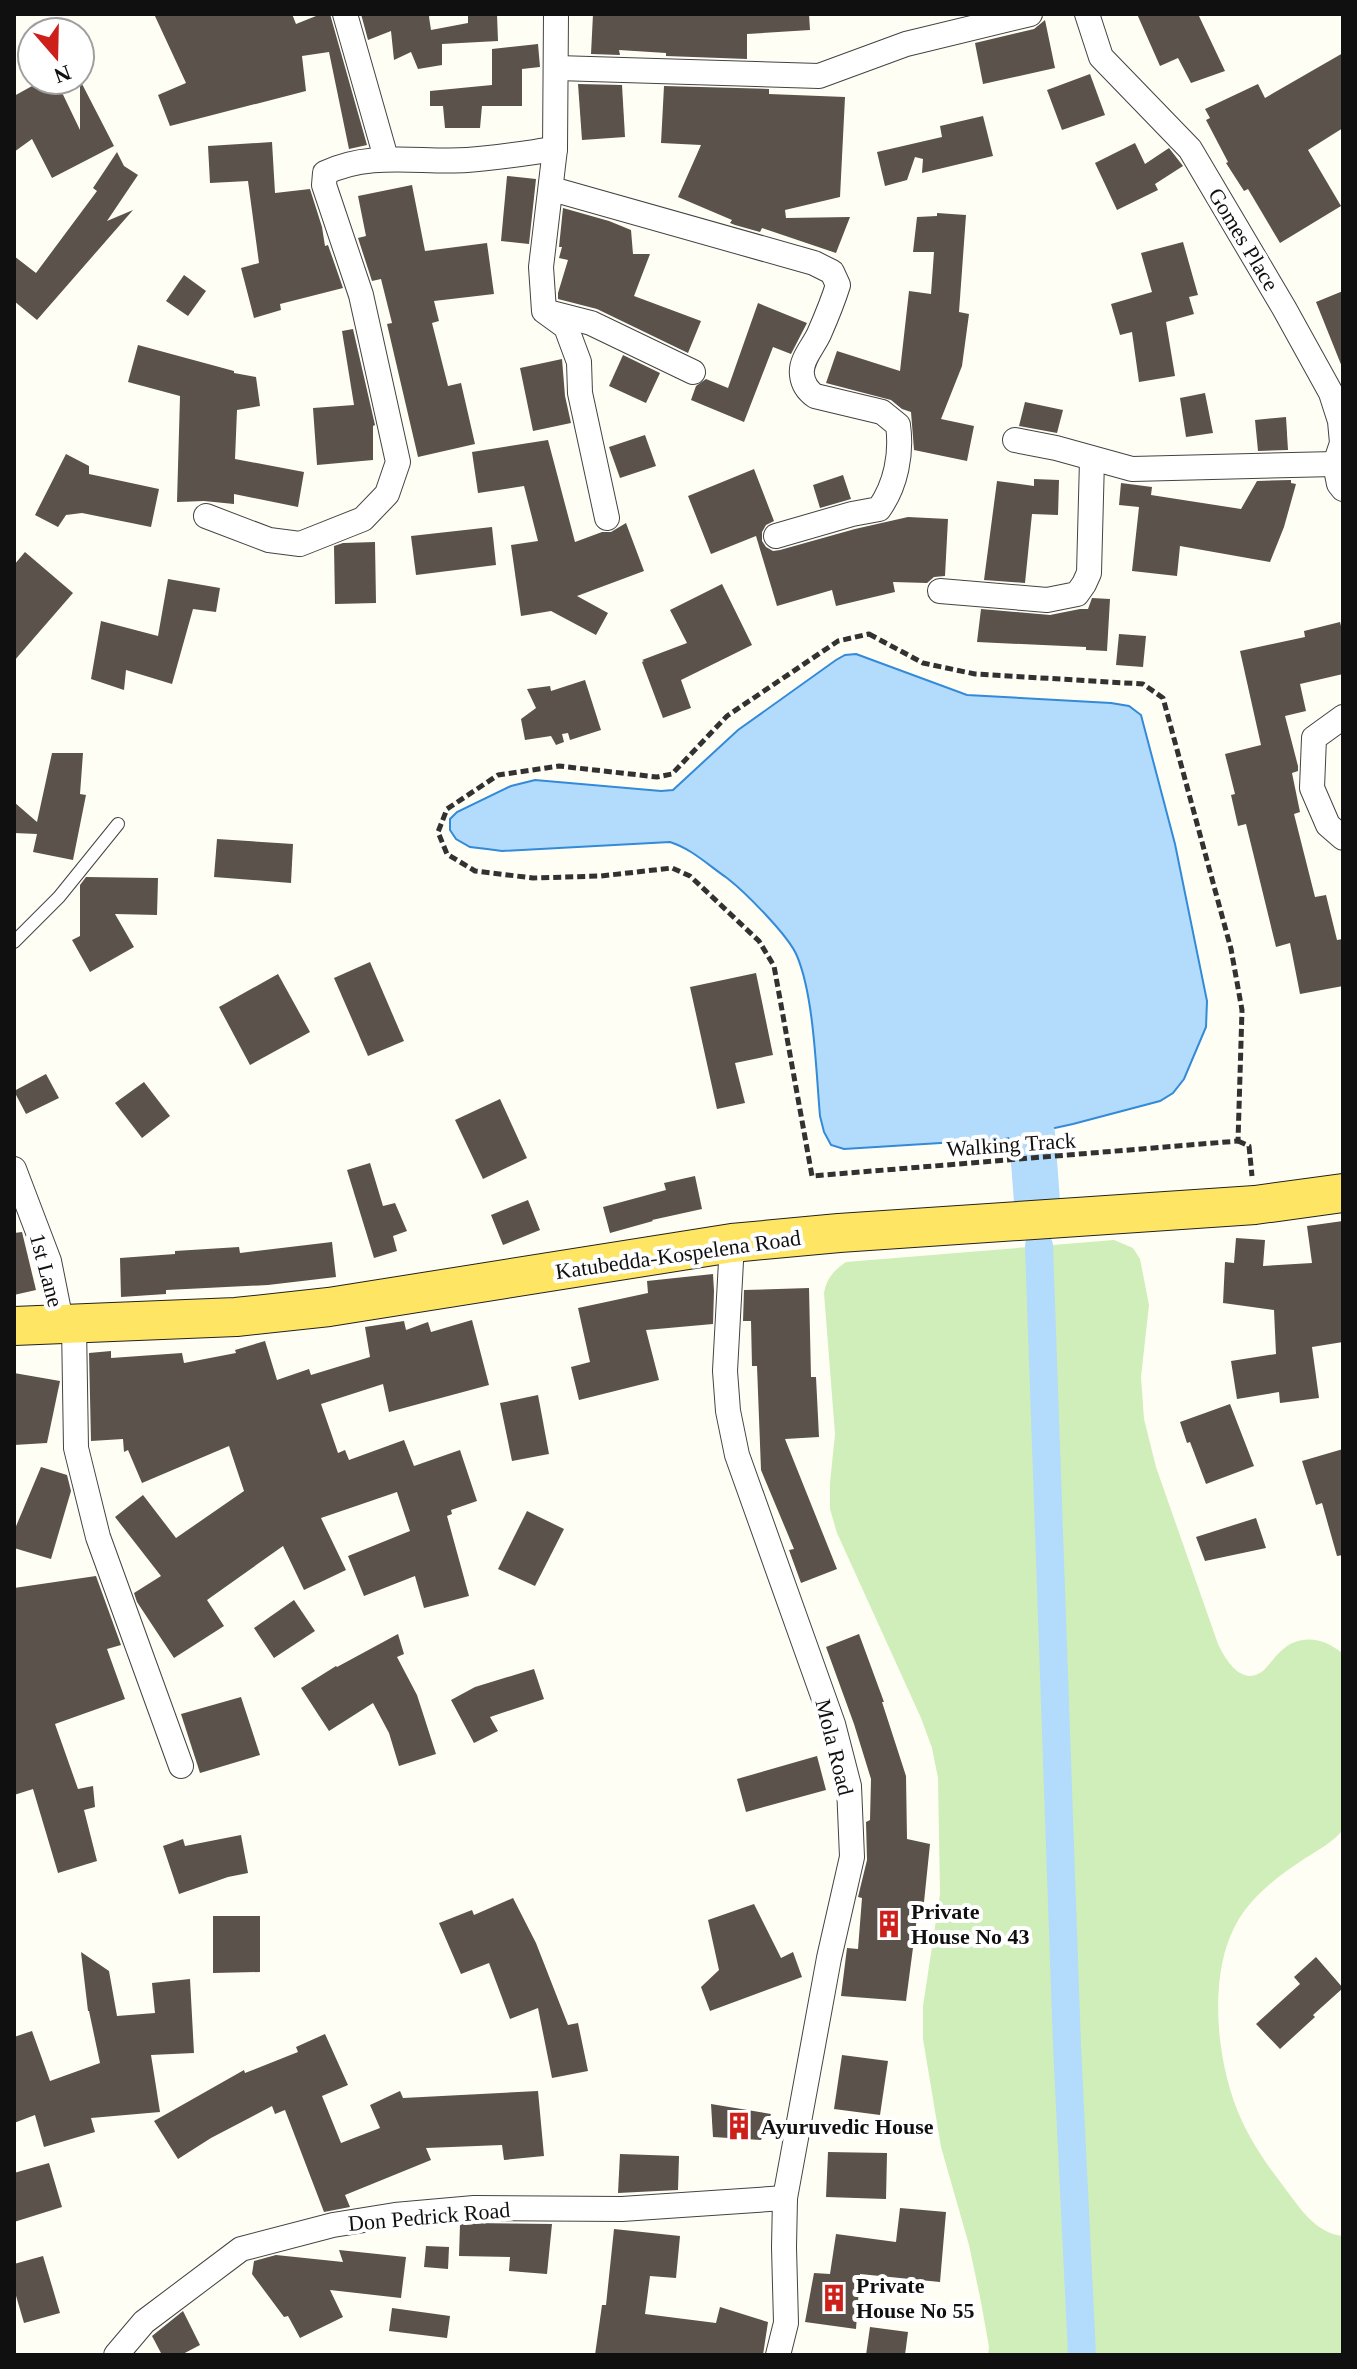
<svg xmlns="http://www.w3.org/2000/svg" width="1357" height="2369" font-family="Georgia,serif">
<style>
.green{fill:#d0eeb9}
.water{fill:#b3dbfb;stroke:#338ad9;stroke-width:2}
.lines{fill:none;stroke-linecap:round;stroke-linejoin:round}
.canal{stroke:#b3dbfb;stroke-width:28}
.river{stroke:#b3dbfb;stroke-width:46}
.building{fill:#5a524b}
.service-casing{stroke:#434343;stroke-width:14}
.minor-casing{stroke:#434343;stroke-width:26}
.primary-casing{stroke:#212121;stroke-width:40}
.path{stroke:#323232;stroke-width:5;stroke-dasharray:8 4;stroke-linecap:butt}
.service{stroke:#fff;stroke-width:12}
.minor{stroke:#fff;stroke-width:24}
.primary{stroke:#ffe564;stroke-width:38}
.labels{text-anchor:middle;stroke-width:8;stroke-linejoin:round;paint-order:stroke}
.street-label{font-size:22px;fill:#101010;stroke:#fff}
.poi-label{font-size:22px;font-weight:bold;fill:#101010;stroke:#fff;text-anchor:start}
</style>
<rect width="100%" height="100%" fill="#fffef4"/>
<!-- green -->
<path class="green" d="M1114,1240L1133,1248L1140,1259L1149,1305L1141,1377L1144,1419L1156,1467L1218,1644C1226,1661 1243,1688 1264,1670C1270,1664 1275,1656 1281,1651C1300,1633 1325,1638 1343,1654V1830C1332,1843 1318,1850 1304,1859C1277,1877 1251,1896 1235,1926C1207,1979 1217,2068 1242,2121C1253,2145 1268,2166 1284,2187C1300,2208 1315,2233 1343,2236V2355H988L989,2347L981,2302L969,2245L941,2147L923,2039V2006L940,1894L938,1778L932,1748L921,1718L837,1533L830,1509V1483L835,1434L824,1293C827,1278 833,1271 846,1262Z"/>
<!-- water -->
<path class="water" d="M856,654L967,695L1111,703L1129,706L1141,715L1175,844L1207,1001L1206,1027L1184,1079L1173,1093L1160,1101L1073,1124L1005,1139L844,1149L831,1145L824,1132L820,1116C816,1071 814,996 797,956C789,936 745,892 727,878C708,865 692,849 670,842L502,851L487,849L470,847L456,839L450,830V819L457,812L511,786L535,780L661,791L673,790L738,730L836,660L845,655Z"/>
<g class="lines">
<!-- canal -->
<path class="canal" d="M1039,1246L1067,2046L1082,2355"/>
<!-- river -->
<path class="river" d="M1032,1134L1037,1202"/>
</g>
<!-- building -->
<g class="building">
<path d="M154,14H292L296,24L321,14H330L367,145L349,149L329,52L302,56L306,91L170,126L158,95L186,83Z"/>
<path d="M361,14H430L429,17L431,30L468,23V14H497L498,41L442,44V65L418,69L411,52L394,60L391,31L368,40Z"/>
<path d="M593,14H809L810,30L747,34V59L666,56V53L619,50L620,55L591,54Z"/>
<path d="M1137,14H1198L1225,71L1191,83L1178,58L1160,66Z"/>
<path d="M1045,20L1055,68L983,84L975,43L1034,29Z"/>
<path d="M538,44L540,67L522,69V106H482L480,128H445L443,106H430V91L492,85V49Z"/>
<path d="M1343,53V128L1308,150L1341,206L1280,243L1248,189L1244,191L1226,163L1228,162L1206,120L1210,118L1205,109L1258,84L1265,98Z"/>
<path d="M1090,74L1105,115L1062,130L1047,90Z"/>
<path d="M43,80H56L80,130V80L114,146L52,178L32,139L14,152V96Z"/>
<path d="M578,84L622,85L625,137L582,140Z"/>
<path d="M664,86L769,89V94L845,97L840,197L785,210L786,218L850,217L836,253L762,228L760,232L735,225L730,223L732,220L678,197L701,145L661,143Z"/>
<path d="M983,116L993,156L922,173L923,159L915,157L907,180L885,186L877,152L942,137L940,126Z"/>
<path d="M272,142L275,193L310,189L322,227L325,246L328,245L343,288L280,304L281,310L254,318L241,268L259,263L248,181L210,183L208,146Z"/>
<path d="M1135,143L1145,164L1169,148L1183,166L1155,184L1158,190L1117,210L1095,163Z"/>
<path d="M117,152L124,166L138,175L107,221L133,210L37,320L14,301V256L36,273L97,191L93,188Z"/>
<path d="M507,176L536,179L529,244L501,241Z"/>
<path d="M412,185L425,251L487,243L494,294L434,301L439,321L432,323L448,386L461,383L475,444L418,457L387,324L392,323L381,279L372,281L358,238L366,236L358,196Z"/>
<path d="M563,208L609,221L631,230L633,254H650L634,296L701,321L688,353L597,309L558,299V293L568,260L559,258L562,247H559Z"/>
<path d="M937,213L966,215L959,312L969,314L962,366L941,419L974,426L967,461L914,450L911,412L902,409L891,400L826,383L837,351L900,371L909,291L931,294L934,252H913L917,217L937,216Z"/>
<path d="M1183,242L1198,295L1189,297L1194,314L1166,322L1175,376L1139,382L1132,332L1120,335L1111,304L1152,292L1141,253Z"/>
<path d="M184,275L206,291L188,316L166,301Z"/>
<path d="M1343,291V367H1342L1316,302Z"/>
<path d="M758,303L807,323L791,354L773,347L744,422L691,400L696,386L706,379L728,388Z"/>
<path d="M353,329L375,425L373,426V460L317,465L313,408L354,405L342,331Z"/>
<path d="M138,345L234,371V373L256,377L260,406L237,410L235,459L304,472L298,507L234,494V504L204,501L177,502L180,396L128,382Z"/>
<path d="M623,355L660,373L646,403L609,386Z"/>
<path d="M562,359L565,396L571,423L533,431L520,368Z"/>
<path d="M1205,393L1213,433L1186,437L1180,398Z"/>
<path d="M1025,402L1063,410L1057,433L1019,426Z"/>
<path d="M1286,417L1288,450L1258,451L1255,420Z"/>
<path d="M645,435L656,466L620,478L609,447Z"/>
<path d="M548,440L575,542L602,532H611L626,523L644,571L577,596L608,613L596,635L551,611L521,616L511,545L538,541L524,486L478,493L472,452Z"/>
<path d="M66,454L89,466V474L159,489L151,527L82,513L66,515L58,527L35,515Z"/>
<path d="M754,469L774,521L766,525L762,532V541L766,547L773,551L780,550L855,529L908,517L948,519L945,576L934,577L927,583L893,582L895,592L836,606L832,590L777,606L756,536L711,554L688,496Z"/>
<path d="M843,475L851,499L820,508L813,485Z"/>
<path d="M1034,479L1059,480L1058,515L1032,514L1025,583L984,580L997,481L1034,486Z"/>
<path d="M1291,480V483L1296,484L1284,527L1270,562L1180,546L1177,576L1132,571L1139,507L1119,505L1121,483L1152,487L1151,495L1241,509L1257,481Z"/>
<path d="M492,527L496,565L416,575L411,536Z"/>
<path d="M375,542L376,603L335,604L334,546L343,543Z"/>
<path d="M25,552L73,593L14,661V565Z"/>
<path d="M168,579L220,588L216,612L193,609L172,684L126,670L124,690L91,679L101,621L158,636Z"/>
<path d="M722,584L752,645L681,680L691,708L663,718L642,662L644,661L642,660L687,643L670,610Z"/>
<path d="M1092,598L1110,599L1107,651L1086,650V647L977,642L981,609L1050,615L1080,609H1088Z"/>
<path d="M1340,622L1343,634V674L1300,684L1306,711L1285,716L1298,766V771L1292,773L1300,812L1294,814L1315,897L1326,895L1337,940L1343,939V986L1300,994L1290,943L1276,947L1246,824L1238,826L1231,795L1235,794L1225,754L1261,745L1240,651L1305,637L1304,631Z"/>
<path d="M1119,634L1146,636L1143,667L1116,665Z"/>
<path d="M585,680L601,730L570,740L568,733L562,734L564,742L556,745L551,736L525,740L521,719L536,708L527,689L550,686L551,691Z"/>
<path d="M52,753H83L80,794L86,795L73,860L33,852L37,834L14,833V802L37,822Z"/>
<path d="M217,839L293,844L291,883L214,877Z"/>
<path d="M86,877L158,878L157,915L115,914L134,947L90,972L72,940L80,936V885Z"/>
<path d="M370,962L404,1041L368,1056L334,978Z"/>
<path d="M756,973L773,1055L735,1063L745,1103L717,1109L690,987Z"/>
<path d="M278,974L310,1032L250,1065L219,1007Z"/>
<path d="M46,1074L59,1098L26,1114L14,1091Z"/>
<path d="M144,1082L170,1116L142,1138L115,1103Z"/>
<path d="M500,1099L527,1158L483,1179L455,1120Z"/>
<path d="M370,1163L383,1206L395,1203L407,1231L393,1236L397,1251L374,1258L347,1170Z"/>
<path d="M695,1176L702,1209L652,1220L653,1221L610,1233L603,1207L666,1190L664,1183Z"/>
<path d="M528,1200L540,1230L503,1245L491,1215Z"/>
<path d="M1343,1221V1342L1312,1347L1319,1398L1280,1403L1279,1392L1237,1399L1231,1361L1276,1354L1274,1310L1223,1303L1225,1262L1234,1263L1236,1238L1265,1240L1263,1266L1312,1263L1307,1226Z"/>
<path d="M22,1232L36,1290L14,1295V1233Z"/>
<path d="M332,1242L336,1277L268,1285L166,1290V1294L121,1297L120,1258L175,1254V1251L239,1247L240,1253Z"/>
<path d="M713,1274L714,1291L713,1324L646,1330L659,1380L579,1400L571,1367L590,1362L578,1308L648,1293L647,1281Z"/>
<path d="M809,1288L811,1377H816L819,1437L785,1439L837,1569L801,1583L789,1550L794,1549L761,1470L757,1366H752L751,1321H743L744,1290Z"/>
<path d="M472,1320L489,1385L389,1412L383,1384L321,1404L338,1453L345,1450L349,1460L404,1440L414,1466L460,1450L477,1501L451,1510L452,1514L447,1516L469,1596L424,1608L415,1576L364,1596L348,1556L410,1531L397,1492L321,1518L346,1570L304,1590L283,1546L207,1600L224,1626L174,1658L137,1602L134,1593L161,1576L115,1517L143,1495L176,1538L244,1491L229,1446L142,1483L128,1450L124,1452L123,1439L91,1441L89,1353L111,1351V1358L182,1353L184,1363L236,1353L235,1350L265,1341L277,1380L309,1369L311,1375L370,1357L365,1327L404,1321L406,1330L428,1322L431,1332Z"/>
<path d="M14,1373L60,1381L47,1443L14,1445Z"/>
<path d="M538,1395L549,1454L512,1461L500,1403Z"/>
<path d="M1230,1404L1254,1466L1206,1484L1190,1442L1187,1443L1180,1422Z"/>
<path d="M1343,1449V1555L1337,1556L1322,1503L1316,1505L1302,1461Z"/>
<path d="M41,1467L67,1475L71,1491L51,1559L14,1548V1531Z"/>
<path d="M527,1511L564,1529L535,1586L498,1569Z"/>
<path d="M1256,1518L1266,1548L1205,1561L1196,1537Z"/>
<path d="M96,1576L121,1645L107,1649L125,1699L55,1724L78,1789L93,1786L95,1807L84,1810L97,1861L58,1873L33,1789L14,1795V1588Z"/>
<path d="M294,1600L315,1631L274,1658L254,1628Z"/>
<path d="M398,1634L404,1654L397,1657L417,1695L436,1754L399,1766L389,1733L373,1703L329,1731L301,1688L336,1666L337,1667Z"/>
<path d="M859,1634L884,1702H882L906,1776L907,1839L930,1844L924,1902H919L906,2001L841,1996L847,1948L858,1949L862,1898L858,1897L867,1860L866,1822L870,1820L871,1779L854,1724L826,1647Z"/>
<path d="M534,1669L544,1699L490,1717L498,1731L474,1743L451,1700L475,1687Z"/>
<path d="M241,1697L260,1755L200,1773L181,1714Z"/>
<path d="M817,1756L826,1790L746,1812L737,1779Z"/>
<path d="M241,1835L248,1873L228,1877L179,1894L163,1846L183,1839L185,1846Z"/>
<path d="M513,1898L536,1943L568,2025L578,2023L588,2071L552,2078L538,2008L510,2019L489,1963L461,1974L439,1923L472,1910L474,1915Z"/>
<path d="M754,1904L781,1958L793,1952L802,1977L710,2011L701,1987L719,1970L708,1920Z"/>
<path d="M213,1916H260V1972L213,1973Z"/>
<path d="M81,1952L109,1971L117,2016L155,2013L152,1983L190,1979L194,2053L151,2055L160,2112L91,2118L95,2132L44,2147L35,2115L14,2123V2037L32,2031L50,2081L100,2063L89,2011H88Z"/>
<path d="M1316,1957L1343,1988L1313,2015L1315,2017L1280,2049L1256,2024L1300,1984L1294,1977Z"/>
<path d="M325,2034L348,2085L322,2096L341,2143L380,2128L370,2105L400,2091L403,2098L538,2091L544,2156L504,2160L502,2145L426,2148L431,2160L345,2195L350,2207L324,2212L285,2110L275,2114L272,2106L211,2138L178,2159L154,2121L244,2070L245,2073L298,2052L296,2047Z"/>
<path d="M842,2055L888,2061L880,2115L834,2109Z"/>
<path d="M711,2104L771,2114L761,2140L713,2137Z"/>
<path d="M828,2152L887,2153L886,2199L826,2197Z"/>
<path d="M620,2154L679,2156L678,2190L618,2193Z"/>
<path d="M49,2163L62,2207L14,2222V2173Z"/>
<path d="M900,2208L946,2212L940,2282L860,2274L856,2329L805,2322L814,2273L830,2274L836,2234L896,2242Z"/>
<path d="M472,2223L552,2224L547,2274L509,2271L510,2257L459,2256L460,2224Z"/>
<path d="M614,2229L680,2236L676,2278L650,2276L645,2314L716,2323L720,2307L768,2322L763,2355H595L602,2305H606Z"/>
<path d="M426,2246L449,2247L448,2269L424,2267Z"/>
<path d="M339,2250L406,2257L401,2298L330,2290L343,2317L300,2338L288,2316L284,2317L252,2274L254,2261L276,2255L343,2262Z"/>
<path d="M43,2256L60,2313L24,2323L14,2289V2264Z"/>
<path d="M392,2308L450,2316L447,2338L389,2331Z"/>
<path d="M183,2311L200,2345L181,2355H162L152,2336Z"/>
<path d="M870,2327L908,2332L905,2355H866Z"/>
</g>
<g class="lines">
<defs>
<path id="service" d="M14,942L59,897L118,824"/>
<g id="minor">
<path d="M345,14L386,158"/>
<path d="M556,14L555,149L541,267L544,311L566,327L579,362L580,393L607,518"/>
<path d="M1087,14L1101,57L1190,149L1284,308L1331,393L1340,421L1342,443L1335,464L1339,484L1343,489"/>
<path d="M557,68L819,76L906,44L1030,14"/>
<path d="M552,189L814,263L832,272L838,285C833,301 826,318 819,334C813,347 800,360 802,375C803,384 808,391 815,396L882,412L898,425C902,454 896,485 879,509L852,514L776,536"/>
<path d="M552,313L591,323L693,372"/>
<path d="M1015,440L1056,448L1132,469L1335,464"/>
<path d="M206,516L269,540L300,544L363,519L387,494L398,462L361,295L324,185L325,173C370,151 419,163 467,160C497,158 526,153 555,149"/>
<path d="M940,591L1047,600L1077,594L1084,584L1089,573L1092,460"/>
<path d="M1343,717L1314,738L1312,788L1328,825L1343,838"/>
<path d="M14,1169L49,1261L62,1326"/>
<path d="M732,1243L725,1371L728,1411L737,1455L833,1724L849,1786L852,1857L829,1958L785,2198L784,2247L786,2323L778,2355"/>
<path d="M74,1325L76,1448L98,1537L181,1766"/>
<path d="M116,2355L144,2322L241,2249L333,2225L395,2215L474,2208L622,2209L785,2198"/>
</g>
<path id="primary" d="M14,1326L236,1317L329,1307L732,1243L839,1233L1255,1205L1343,1193"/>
</defs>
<!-- service casing -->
<use href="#service" class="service-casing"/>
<!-- minor casing -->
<use href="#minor" class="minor-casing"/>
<!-- primary casing -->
<use href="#primary" class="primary-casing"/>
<!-- path -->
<g class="path">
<path d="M869,634L923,663L975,674L1143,684L1163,698L1231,949L1242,1010L1238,1141L812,1176L774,966L759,941L690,876L672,868L601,876L533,878L475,871L447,854L438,832L447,809L498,775L559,766L657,777L672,774L727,716L838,641Z"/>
<path d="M1238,1141L1249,1146L1252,1176"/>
</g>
<!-- service -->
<use href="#service" class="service"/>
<!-- minor -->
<use href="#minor" class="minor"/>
<!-- primary -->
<use href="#primary" class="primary"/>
</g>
<!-- icons -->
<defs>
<symbol id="building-bare" viewBox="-9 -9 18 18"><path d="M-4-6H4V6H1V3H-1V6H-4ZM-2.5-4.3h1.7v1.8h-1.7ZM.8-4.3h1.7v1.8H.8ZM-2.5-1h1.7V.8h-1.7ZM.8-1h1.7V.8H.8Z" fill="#ce201a" stroke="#fff" stroke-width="2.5" paint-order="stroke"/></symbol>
</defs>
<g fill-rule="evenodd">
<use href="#building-bare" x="869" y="1904" width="40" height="40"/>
<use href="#building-bare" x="719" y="2106" width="40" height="40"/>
<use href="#building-bare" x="814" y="2278" width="40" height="40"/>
</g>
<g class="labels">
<!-- street labels -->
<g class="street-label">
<text transform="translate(1244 239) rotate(59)" y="8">Gomes Place</text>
<text transform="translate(1011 1144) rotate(-4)" y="8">Walking Track</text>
<text transform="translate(678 1254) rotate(-8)" y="8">Katubedda-Kospelena Road</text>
<text transform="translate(47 1270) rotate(75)" y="8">1st Lane</text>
<text transform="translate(835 1747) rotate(76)" y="8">Mola Road</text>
<text transform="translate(429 2216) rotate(-5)" y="8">Don Pedrick Road</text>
</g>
<!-- poi labels -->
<g class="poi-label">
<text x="911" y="1919">Private<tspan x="911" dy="25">House No 43</tspan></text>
<text x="761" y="2134">Ayuruvedic House</text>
<text x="856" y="2293">Private<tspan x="856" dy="25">House No 55</tspan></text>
</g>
</g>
<!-- border -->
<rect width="1357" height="2369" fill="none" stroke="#101010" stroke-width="32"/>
<!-- north arrow -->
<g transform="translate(56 56) rotate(160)"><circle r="38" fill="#ffffff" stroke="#9f9f9f" stroke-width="2"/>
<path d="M0-6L14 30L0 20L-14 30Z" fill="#ce201a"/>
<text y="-12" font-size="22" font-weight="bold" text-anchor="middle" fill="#101010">N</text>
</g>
</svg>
